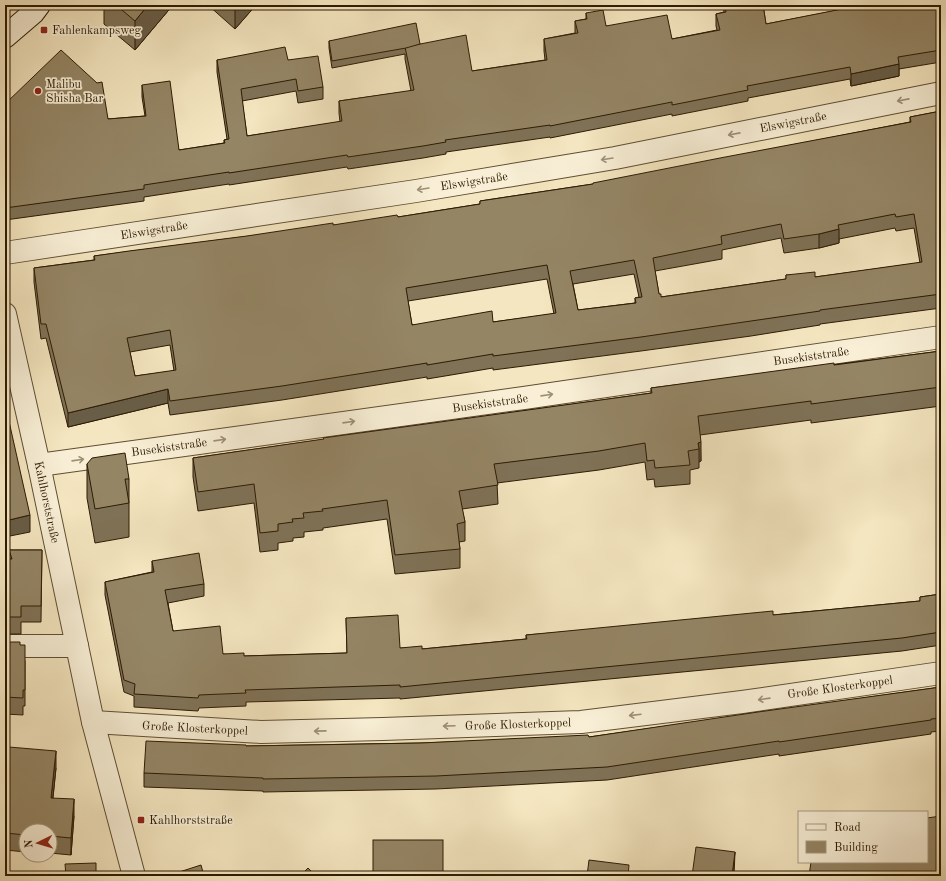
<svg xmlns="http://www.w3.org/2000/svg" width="946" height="881" font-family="'Old Standard TT',serif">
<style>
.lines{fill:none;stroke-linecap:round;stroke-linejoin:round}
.street-casing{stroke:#5f4e32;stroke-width:24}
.secondary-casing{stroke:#2d1b03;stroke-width:24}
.street{stroke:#f8efd6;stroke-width:22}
.secondary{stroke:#f8efd6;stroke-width:22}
.wall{fill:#7f7257;stroke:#2d1b03;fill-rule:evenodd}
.shaded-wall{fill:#685d47;stroke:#2d1b03}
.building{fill:#948565;stroke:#2d1b03;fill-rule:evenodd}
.oneway{stroke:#9d9077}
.poi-dot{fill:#8f2418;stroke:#f8efd6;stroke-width:1.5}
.labels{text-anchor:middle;stroke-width:3.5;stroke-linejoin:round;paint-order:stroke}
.poi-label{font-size:12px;fill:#2d1b03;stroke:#f8efd6;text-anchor:start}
.street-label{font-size:12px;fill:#2d1b03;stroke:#f8efd6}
</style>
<rect width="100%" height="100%" fill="#f4e6c0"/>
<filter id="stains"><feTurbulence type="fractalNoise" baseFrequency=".005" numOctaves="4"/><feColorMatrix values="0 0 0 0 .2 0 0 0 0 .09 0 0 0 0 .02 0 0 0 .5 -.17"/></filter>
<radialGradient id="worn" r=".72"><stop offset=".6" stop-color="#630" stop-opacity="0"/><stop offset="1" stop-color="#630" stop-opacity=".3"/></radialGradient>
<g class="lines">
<defs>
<g id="street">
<path d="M5,253L416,191L615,158L941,93"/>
<path d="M5,314L39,465L93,722L134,876"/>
<path d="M39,465L524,398L941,337"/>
<path d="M5,646H77"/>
<path d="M93,722L261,732L383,729L581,722L742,702L941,673"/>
</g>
<path id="secondary" d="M5,37L33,13L39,5"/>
</defs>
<!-- street casing -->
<use href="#street" class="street-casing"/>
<!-- secondary casing -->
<use href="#secondary" class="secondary-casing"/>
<!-- street -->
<use href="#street" class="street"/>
<!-- secondary -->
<use href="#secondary" class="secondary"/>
</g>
<!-- wall -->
<g class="wall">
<path d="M104,5H173L135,50L104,24Z"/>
<path d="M208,5H256L235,29Z"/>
<path d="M723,5H763L766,24L839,10V5H941V62L899,69V76L851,86L850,79L748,98V101L672,116V114L550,138V137L446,152V154L423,158L348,169L347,167L229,185V184L144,197V201L5,220V104L108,119L145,116L142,97V85L179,150L224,143V140L227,139L217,72V60H288L323,87V99L298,103L296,91L242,101L247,136L340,122L339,113V101L411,91L405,59V54L332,68L329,48V41L420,44L472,71L545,60L544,51V39L575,33V21L586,19V13L606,26L672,39L717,30L716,26V14L724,12Z"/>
<path d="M941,111V308L820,324V325L751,336L641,351L493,370V368L427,379V377L282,400L170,415L168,403L68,427L46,338L41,339L34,282V268L94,260V256L398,217L480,204V201L593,184L910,122V117ZM895,228L896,231L914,228L920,263L815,277L786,275V279L661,297L659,294L655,271L722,259V250L781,238L784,253L819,248L839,243V239ZM634,274L639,297L635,298V303L578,310L573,284ZM547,279L554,314L493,322L412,325L408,301ZM170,345L174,371L135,376L130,352Z"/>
<path d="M941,351V406L811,423V420L700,435L701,461L699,462V468L690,470V484L655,487L654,479L647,480L645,462L599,470L497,483L498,504L462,509L465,522V541L459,542L460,549V568L395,574L387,519L323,528V530L304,532V537L293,538V541L278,543V550L260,552L254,503L198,511L193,477V458L651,393V388Z"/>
<path d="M87,464L129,479V537L95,543L87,498Z"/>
<path d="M9,550H42L41,622H21V634H5V559H9Z"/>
<path d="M152,561L204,584V596L168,603L173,631L223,654L244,656L347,653L346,618L400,648L422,649L526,639V635L773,615L920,601V597L941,594V645L902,651L400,699V698L246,702V706L199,708L198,711L134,707V696L124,692L105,595V582L152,572Z"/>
<path d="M5,642L20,645L25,661V706H23V715L5,714Z"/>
<path d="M941,687V731L931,732V734L779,756V754L607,780L436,789L263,792V791L144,787V773L246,746L421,743L589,737Z"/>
<path d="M56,768L53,798L74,816L71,855L50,853V831H26V852L5,850V799Z"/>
<path d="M941,816V876H809Z"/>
</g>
<!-- shaded-wall -->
<g class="shaded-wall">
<path d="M148,5H173L135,50V21Z"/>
<path d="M235,5H256L235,29Z"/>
<path d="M899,64V76L851,86V74Z"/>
<path d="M839,229V243L819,248V234Z"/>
<path d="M168,389V403L68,427V413Z"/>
<path d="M6,408H8V424Z"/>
<path d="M701,442V461L699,462V449L698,443Z"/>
<path d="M30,515V532L5,537V521Z"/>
<path d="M56,751V768L51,815V798Z"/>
<path d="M74,799V816L71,855V838Z"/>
<path d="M735,852L734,876H732Z"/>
</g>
<!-- building -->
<g class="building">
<path d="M116,5H148L135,21Z"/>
<path d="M725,5H763L766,24L842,9L841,5H941V50L898,57L899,64L851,74L850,67L747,86L748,90L672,105V102L550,126V125L445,140L446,142L423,146L348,157L347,155L229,173V172L144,185V189L5,208V104L61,50L97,83L102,82L108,119L146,116L142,85L170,81L179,150L225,143L224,140L229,139L217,60L285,47L288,60L318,56L323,87L298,91L296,79L241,89L247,136L342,121L339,101L414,90L405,47L466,35L472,71L547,60L544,39L578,33L575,21L587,19L586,13L603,10L606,26L667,15L672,39L720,30L716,14L726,12Z"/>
<path d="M416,23L420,44L406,48L332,61L329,41Z"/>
<path d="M941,111V294L820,310V311L751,321L641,337L493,356V354L427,365V363L282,386L170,401L168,389L68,413L46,324H41L34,268L95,260L94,256L129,251L247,236L333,223V225L397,215L398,217L480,204V201L593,184V183L720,158L911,122L910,117ZM895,214L896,217L914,214L922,262L815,277V272L786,275V279L661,297V294H659L653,258L722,244L721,236L781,224L784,239L819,234L839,229L838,225ZM634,260L642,297L635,298L636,303L578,310L570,271ZM547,265L556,313L493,322L492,311L412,325L406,288ZM170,330L176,370L135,376L127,338Z"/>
<path d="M941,351V387L811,404V401L698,416L701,442L698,443L699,449L688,451L690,465L655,468L654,460L647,461L645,443L599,451L494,464L498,485L459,491L465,522L457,524L460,549L395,555L387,500L322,509L323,511L303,513L304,518L292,519L293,522L278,524V531L260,533L254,484L198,492L193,458L324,439L323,438L652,393L651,388L834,363V365Z"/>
<path d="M5,396L8,408H6L30,515L5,521Z"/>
<path d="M125,453L129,479H125L129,503L95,509L87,464L92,458Z"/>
<path d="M9,550H42L41,606H21V617H5V559H12Z"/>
<path d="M199,553L204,584L165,590L173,631L220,626L223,654L244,653V656L347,653L346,618L398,615L400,648L422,646V649L527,639L526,635L773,611V615L920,601V597L941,594V632L902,638L400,687V685L245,690L246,693L199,695L198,698L134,694L135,684L124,680L105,582L154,572L152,561Z"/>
<path d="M5,642H20V645H25V690H23V698L5,697Z"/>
<path d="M941,687V718L931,719V720L779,742V741L607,767L436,776L263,779V778L144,773L146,741L246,745V746L421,743L588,735L589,737L758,712Z"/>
<path d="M9,747L56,751L51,798L74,799L71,838L50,836V831H26V835L5,833V799Z"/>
<path d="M941,816V871L890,876H809L811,862H927V818Z"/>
<rect x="373" y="840" width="70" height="36"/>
<path d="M696,847L735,852L732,876H692Z"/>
<path d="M589,860L629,865L628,876H587Z"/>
<path d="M96,863V876H66L65,864Z"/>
<path d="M201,865L204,876H171L170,875Z"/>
<path d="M308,868L316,876H300Z"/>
<path d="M482,873L511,876H482Z"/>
</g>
<!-- one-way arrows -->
<defs><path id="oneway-shaft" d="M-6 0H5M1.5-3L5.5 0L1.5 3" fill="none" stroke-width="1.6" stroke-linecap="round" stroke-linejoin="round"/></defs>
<g class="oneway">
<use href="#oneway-shaft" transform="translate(903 100) rotate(169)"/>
<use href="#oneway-shaft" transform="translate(734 134) rotate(169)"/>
<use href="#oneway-shaft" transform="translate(607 159) rotate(171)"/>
<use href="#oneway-shaft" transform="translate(423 189) rotate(171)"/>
<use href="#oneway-shaft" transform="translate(547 395) rotate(-8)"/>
<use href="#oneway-shaft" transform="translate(349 422) rotate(-8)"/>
<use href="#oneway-shaft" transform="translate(220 440) rotate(-8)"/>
<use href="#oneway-shaft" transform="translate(78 460) rotate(-8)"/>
<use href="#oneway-shaft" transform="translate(764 699) rotate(172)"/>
<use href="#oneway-shaft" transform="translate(635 715) rotate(173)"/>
<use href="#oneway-shaft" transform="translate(449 726) rotate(178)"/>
<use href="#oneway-shaft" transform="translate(320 731) rotate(179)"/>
</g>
<!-- markers -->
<g class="poi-dot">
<rect x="40" y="26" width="8" height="8" rx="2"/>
<circle cx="38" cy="91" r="4"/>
<rect x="137" y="816" width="8" height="8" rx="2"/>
</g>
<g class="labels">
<!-- poi labels -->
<g class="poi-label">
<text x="52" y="34">Fahlenkampsweg</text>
<text x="46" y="88">Malibu<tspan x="46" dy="14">Shisha Bar</tspan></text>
<text x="149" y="824">Kahlhorststraße</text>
</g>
<!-- street labels -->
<g class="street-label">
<text transform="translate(793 122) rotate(-11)" y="4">Elswigstraße</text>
<text transform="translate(474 181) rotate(-9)" y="4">Elswigstraße</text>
<text transform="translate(154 230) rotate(-9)" y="4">Elswigstraße</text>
<text transform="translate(811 356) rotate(-8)" y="4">Busekiststraße</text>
<text transform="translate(490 403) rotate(-8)" y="4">Busekiststraße</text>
<text transform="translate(169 447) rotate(-8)" y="4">Busekiststraße</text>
<text transform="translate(47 502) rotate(78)" y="4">Kahlhorststraße</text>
<text transform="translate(840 687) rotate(-8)" y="4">Große Klosterkoppel</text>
<text transform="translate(518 724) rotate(-2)" y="4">Große Klosterkoppel</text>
<text transform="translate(195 728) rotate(3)" y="4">Große Klosterkoppel</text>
</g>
</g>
<!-- margin -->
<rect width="946" height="881" fill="none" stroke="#f4e6c0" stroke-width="20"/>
<rect x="6" y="6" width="934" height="869" fill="none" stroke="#2d1b03" stroke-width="2"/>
<rect x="10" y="10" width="926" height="861" fill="none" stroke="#2d1b03"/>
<!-- legend -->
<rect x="798" y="811" width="130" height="52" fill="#f8efd6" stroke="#a79a82"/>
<rect x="806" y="824" width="20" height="6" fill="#f8efd6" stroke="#a79a82"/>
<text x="834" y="831" font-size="12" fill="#2d1b03">Road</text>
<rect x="806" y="841" width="20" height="12" fill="#948565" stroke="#a79a82"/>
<text x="834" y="851" font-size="12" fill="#2d1b03">Building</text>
<!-- north arrow -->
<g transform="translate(38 843) rotate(265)"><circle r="19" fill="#f8efd6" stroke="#a79a82"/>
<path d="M0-3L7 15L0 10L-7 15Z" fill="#8f2418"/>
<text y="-6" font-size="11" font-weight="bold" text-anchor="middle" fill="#2d1b03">N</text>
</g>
<rect width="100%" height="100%" filter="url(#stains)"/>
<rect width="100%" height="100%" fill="url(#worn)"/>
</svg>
